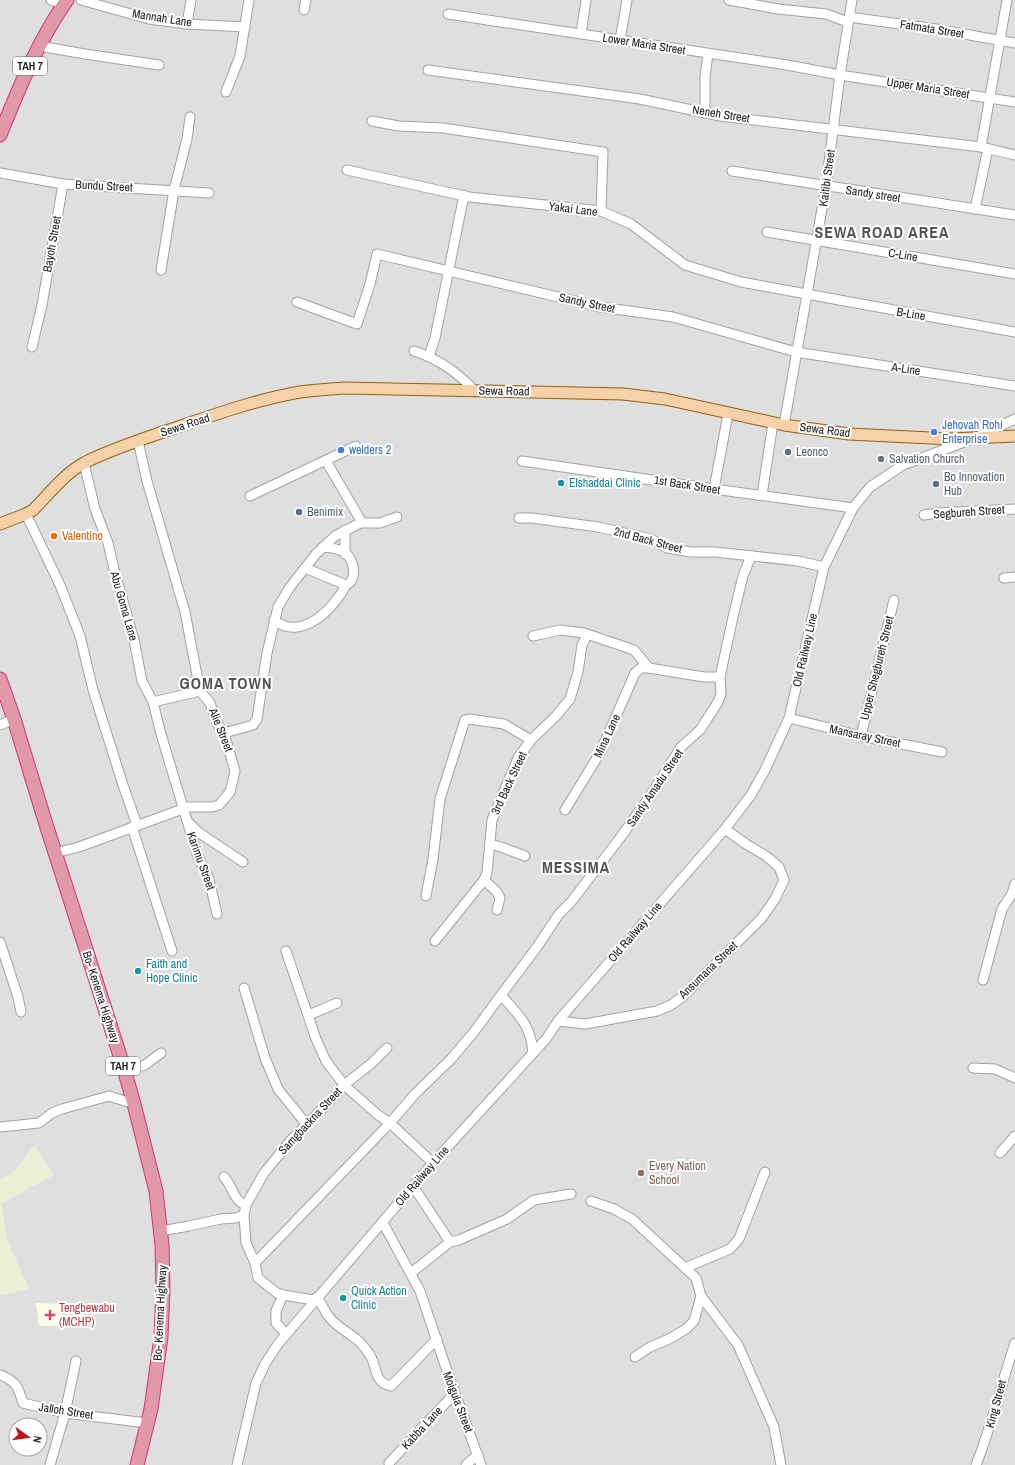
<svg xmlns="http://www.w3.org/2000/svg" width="1015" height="1465" font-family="'Archivo Narrow',sans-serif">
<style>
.residential{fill:#dfdfdf;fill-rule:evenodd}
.education{fill:#fdfce6}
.farmland{fill:#edeed6}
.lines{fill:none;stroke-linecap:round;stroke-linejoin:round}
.minor-casing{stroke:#a2a2a2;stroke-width:11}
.major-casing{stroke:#935f0c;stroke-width:13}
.highway-casing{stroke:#cf3672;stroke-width:15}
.minor{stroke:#fff;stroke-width:9}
.major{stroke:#f5d1aa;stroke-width:11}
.highway{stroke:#e198a9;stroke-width:13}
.shop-dot{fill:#3f7fe0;stroke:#fff;stroke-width:1.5}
.service-dot{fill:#5c6f8a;stroke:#fff;stroke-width:1.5}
.worship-dot{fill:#6b7280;stroke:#fff;stroke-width:1.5}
.culture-dot{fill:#0f9aa8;stroke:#fff;stroke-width:1.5}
.food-dot{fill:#e8710a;stroke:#fff;stroke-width:1.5}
.education-dot{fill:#8d6e63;stroke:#fff;stroke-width:1.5}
.health-dot{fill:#e0444e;stroke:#fff;stroke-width:1.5}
.labels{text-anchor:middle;stroke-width:4;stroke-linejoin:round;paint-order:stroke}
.shield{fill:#fff;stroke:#646464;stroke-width:1}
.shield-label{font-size:11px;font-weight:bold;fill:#212121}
.street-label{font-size:12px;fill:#212121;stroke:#fff}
.shop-label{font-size:12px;fill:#366cbe;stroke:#fff;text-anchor:start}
.service-label{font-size:12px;fill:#4e5e75;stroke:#fff;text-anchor:start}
.worship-label{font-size:12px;fill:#5b616d;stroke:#fff;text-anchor:start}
.culture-label{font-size:12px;fill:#0d838f;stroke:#fff;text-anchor:start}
.food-label{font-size:12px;fill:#c56008;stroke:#fff;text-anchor:start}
.education-label{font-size:12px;fill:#785e54;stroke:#fff;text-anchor:start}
.health-label{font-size:12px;fill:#be3a42;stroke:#fff;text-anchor:start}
.district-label{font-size:16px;font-weight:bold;letter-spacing:1px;fill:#545454;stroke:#fff}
</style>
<rect width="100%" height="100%" fill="#f1eee9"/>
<!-- residential -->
<path class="residential" d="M0,0H1015V1465H0V1294L1,1295L29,1289L6,1238L2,1203L35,1145L11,1175L0,1179ZM16,1425H40V1449H16Z"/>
<!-- education -->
<path class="education" d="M36,1303L62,1304L61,1326H39Z"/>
<!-- farmland -->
<path class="farmland" d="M35,1145L54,1175L2,1203L6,1238L29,1289L1,1295L0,1294V1179L11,1175Z"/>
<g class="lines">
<defs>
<g id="minor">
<path d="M51,0L64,5"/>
<path d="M81,0L149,19L187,24L245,27"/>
<path d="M729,0L778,9L826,14L848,22"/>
<path d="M304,10L306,0"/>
<path d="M448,14L787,65L840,75L1015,102"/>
<path d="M849,17L936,29L1015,43"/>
<path d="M187,24L191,0"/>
<path d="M581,34L586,0"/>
<path d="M620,40L627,0"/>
<path d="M39,46L85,54L159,65"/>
<path d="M428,70L640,99L720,116L981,147L1015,155"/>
<path d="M226,92L240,56L249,0"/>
<path d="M705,113V77L708,54"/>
<path d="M372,121L398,126L443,128L603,152L601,211"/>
<path d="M981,147L1007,0"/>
<path d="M347,170L469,197L601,211L631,224L685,265L741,282L1015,332"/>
<path d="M732,171L1015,215"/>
<path d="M0,173L63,184L209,193"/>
<path d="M975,209L988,149"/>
<path d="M767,232L1015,274"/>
<path d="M161,270L174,190L187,139L190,117"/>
<path d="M297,302L357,324L370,284L377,254L600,307L673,317L796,352L1015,386"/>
<path d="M32,347L42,305L63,184"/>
<path d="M414,351C439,359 457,372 475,391"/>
<path d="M429,356L435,338L464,195"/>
<path d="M784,425L826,186L840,75L852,0"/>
<path d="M522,461L714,489L853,508"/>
<path d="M84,463L95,509L108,543L114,569L134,640L142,681L153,702L200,691"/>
<path d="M714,489L728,414"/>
<path d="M762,495L773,423"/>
<path d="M250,496L356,446"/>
<path d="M26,514L60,585L80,636L93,690L123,785L137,825"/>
<path d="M924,515L938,513L1015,509"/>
<path d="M519,518H532L598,527L651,539L667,548L691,552H715L798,561L824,567"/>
<path d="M360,523H380L397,517"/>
<path d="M345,530V554"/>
<path d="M305,568L346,585C356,581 355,566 349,557C344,549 332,548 323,547"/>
<path d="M1004,578L1015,577"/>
<path d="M274,620C301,642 334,609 346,585"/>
<path d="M533,636L560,630L584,633L634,650L649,668L704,677H720"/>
<path d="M153,702L161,734L197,854L209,879L217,914"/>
<path d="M789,718L861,736L942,752"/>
<path d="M0,725L14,719"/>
<path d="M224,733L253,725L257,719L267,653L278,607L290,587L316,554L335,536L360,523V519L326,461"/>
<path d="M861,736L894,600"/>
<path d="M565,810L600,753L635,673L641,668H649"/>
<path d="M188,822L198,832L243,862"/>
<path d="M132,827L172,951"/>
<path d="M490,844L501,847L525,856"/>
<path d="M55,853L79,847L188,807H212L219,805L230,792L235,771L224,733L222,732L216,720L210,703L200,691L185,612L147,481L138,441"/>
<path d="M484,880L497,892L500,898L497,910"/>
<path d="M426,896L433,859L440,799L465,720L469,719L504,724L531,740"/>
<path d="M435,941L484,880L487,873L492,820L518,758L531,740L555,717L570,699L578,672L582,645L587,635"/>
<path d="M0,942L18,997L21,1012"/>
<path d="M286,951L316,1039L326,1061L344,1085L378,1115L390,1123L433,1163"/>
<path d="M983,980L1002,909L1012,894L1015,884"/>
<path d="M244,988L265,1058L278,1089L307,1125"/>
<path d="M501,995L537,947L559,914L571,902L620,838L651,795L681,747L700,730L718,702L721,694L720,677L733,617L743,576L751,556"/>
<path d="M309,1015L337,1003"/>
<path d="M558,1021L585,1024L657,1011L671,1005L682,997L761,919L775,899L784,880L779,867L766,856L746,844L725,829"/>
<path d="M973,1068L995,1069L1015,1078"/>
<path d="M124,1070L145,1065L161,1053"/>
<path d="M0,1127L39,1123L52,1113L62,1109L109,1096L134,1104"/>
<path d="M1000,1153L1015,1136"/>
<path d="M224,1177C233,1186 233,1201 246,1205"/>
<path d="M413,1186L450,1242"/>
<path d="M591,1201L614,1209L632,1219L696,1278L701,1296L738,1345L774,1427L781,1465"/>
<path d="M383,1223L420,1291L446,1368L481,1465"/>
<path d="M161,1231L189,1226L221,1219L236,1218L244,1215"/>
<path d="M255,1263L390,1123L415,1094L451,1059L474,1032L501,995C518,1015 531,1024 533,1053"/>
<path d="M685,1268L730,1249L739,1239L765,1172"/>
<path d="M411,1273L450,1242L459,1240L507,1219L534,1200L571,1194"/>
<path d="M283,1295L276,1311V1323L286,1334"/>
<path d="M316,1298C323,1303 324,1312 330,1318C337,1327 348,1332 356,1339C362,1343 366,1350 370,1355C377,1367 374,1383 391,1386L437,1339"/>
<path d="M314,1300L283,1295L277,1293L258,1278L255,1263L246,1243L244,1215L246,1205L264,1173L291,1140L330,1101L344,1085L372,1063L387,1048"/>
<path d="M635,1357L650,1347L669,1339L686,1329L694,1321L701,1296"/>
<path d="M1,1375C17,1382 18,1387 23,1403L65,1413L147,1423"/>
<path d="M389,1463L455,1393"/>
<path d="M50,1465L65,1413L76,1361"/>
<path d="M237,1465L256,1383L265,1364L278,1344L433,1163L546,1039L558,1021L725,829L751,795L765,770L789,718L824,567L853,508L870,487L903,465L975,438L1015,419"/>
<path d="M466,1465L478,1454"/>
<path d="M976,1465C992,1425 1001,1384 1015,1343"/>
</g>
<path id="major" d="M0,524L26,514L33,510C49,494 64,474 84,463C109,450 137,441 163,432C208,417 254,400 300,392C315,390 330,389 345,388L623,394L665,399L784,425L849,434L951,439L1015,436"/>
<g id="highway">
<path d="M0,135C19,88 38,41 67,0"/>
<path d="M0,679L14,719L44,818L122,1062L134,1104L156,1191L162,1245L163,1290L161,1337L151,1409L137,1465"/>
</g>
</defs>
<!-- minor casing -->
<use href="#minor" class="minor-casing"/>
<!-- major casing -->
<use href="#major" class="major-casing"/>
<!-- highway casing -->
<use href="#highway" class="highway-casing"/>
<!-- minor -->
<use href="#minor" class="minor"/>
<!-- major -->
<use href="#major" class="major"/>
<!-- highway -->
<use href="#highway" class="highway"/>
</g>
<!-- markers -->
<g class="shop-dot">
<circle cx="934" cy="432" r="4"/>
<circle cx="341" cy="450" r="4"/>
</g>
<g class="service-dot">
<circle cx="788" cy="452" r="4"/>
<circle cx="936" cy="484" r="4"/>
<circle cx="299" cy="512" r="4"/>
</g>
<circle class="worship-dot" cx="881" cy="459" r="4"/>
<g class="culture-dot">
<circle cx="561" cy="483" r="4"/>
<circle cx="138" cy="971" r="4"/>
<circle cx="343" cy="1298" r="4"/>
</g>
<circle class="food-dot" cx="54" cy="536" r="4"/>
<circle class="education-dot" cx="641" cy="1173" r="4"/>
<path class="health-dot" d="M48 1309h4v4h4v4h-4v4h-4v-4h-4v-4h4z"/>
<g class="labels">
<!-- shield labels -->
<g class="shield">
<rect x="13" y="57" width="34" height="18" rx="3"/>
<rect x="106" y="1057" width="34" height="18" rx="3"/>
</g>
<g class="shield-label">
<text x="30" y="70">TAH 7</text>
<text x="123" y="1070">TAH 7</text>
</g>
<!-- street labels -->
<g class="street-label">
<text transform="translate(162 18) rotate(9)" y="4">Mannah Lane</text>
<text transform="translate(932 29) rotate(9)" y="4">Fatmata Street</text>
<text transform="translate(644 44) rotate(9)" y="4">Lower Maria Street</text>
<text transform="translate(928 88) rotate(9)" y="4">Upper Maria Street</text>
<text transform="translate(721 114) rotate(9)" y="4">Neneh Street</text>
<text transform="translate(827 178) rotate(-82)" y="4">Kaitibi Street</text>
<text transform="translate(104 186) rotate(3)" y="4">Bundu Street</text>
<text transform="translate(873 194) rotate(9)" y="4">Sandy street</text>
<text transform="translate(573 209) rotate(7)" y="4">Yakai Lane</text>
<text transform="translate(52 244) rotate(-80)" y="4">Bayoh Street</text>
<text transform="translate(903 255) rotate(10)" y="4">C-Line</text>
<text transform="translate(587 303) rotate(12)" y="4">Sandy Street</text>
<text transform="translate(911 314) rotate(10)" y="4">B-Line</text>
<text transform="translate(906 369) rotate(9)" y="4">A-Line</text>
<text transform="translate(504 391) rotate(1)" y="4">Sewa Road</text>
<text transform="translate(185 425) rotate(-18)" y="4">Sewa Road</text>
<text transform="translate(825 430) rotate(7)" y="4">Sewa Road</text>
<text transform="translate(687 485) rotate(9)" y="4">1st Back Street</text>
<text transform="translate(969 512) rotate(-4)" y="4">Segbureh Street</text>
<text transform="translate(648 540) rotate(15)" y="4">2nd Back Street</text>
<text transform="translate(124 606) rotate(74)" y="4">Abu Goma Lane</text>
<text transform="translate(805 650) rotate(-77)" y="4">Old Railway Line</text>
<text transform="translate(877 668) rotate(-76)" y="4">Upper Shegbureh Street</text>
<text transform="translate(221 730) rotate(68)" y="4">Alie Street</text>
<text transform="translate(607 736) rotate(-65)" y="4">Mina Lane</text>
<text transform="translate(865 736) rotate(12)" y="4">Mansaray Street</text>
<text transform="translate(509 783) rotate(-65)" y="4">3rd Back Street</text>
<text transform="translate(655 788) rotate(-56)" y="4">Sandy Amadu Street</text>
<text transform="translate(201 861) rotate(70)" y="4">Karimu Street</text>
<text transform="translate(635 932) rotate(-49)" y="4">Old Railway Line</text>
<text transform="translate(708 970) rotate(-44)" y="4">Ansumana Street</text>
<text transform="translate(101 997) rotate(72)" y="4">Bo- Kenema Highway</text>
<text transform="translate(310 1121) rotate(-47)" y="4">Samgbackna Street</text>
<text transform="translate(422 1176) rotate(-49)" y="4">Old Railway Line</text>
<text transform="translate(160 1313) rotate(-87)" y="4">Bo- Kenema Highway</text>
<text transform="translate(458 1402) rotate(69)" y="4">Moigula Street</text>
<text transform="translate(996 1404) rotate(-75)" y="4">King Street</text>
<text transform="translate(66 1411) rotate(9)" y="4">Jalloh Street</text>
<text transform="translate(422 1428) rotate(-47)" y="4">Kabba Lane</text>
</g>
<!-- shop labels -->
<g class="shop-label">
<text x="942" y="429">Jehovah Rohi<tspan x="942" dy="14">Enterprise</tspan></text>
<text x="349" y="454">welders 2</text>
</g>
<!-- service labels -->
<g class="service-label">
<text x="796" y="456">Leonco</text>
<text x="944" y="481">Bo Innovation<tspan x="944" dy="14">Hub</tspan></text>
<text x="307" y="516">Benimix</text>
</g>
<!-- worship labels -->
<g class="worship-label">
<text x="889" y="463">Salvation Church</text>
</g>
<!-- culture labels -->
<g class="culture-label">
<text x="569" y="487">Elshaddai Clinic</text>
<text x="146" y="968">Faith and<tspan x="146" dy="14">Hope Clinic</tspan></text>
<text x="351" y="1295">Quick Action<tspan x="351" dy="14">Clinic</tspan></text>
</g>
<!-- food labels -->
<g class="food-label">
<text x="62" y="540">Valentino</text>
</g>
<!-- education labels -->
<g class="education-label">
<text x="649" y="1170">Every Nation<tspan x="649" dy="14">School</tspan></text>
</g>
<!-- health labels -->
<g class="health-label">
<text x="59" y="1312">Tengbewabu<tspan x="59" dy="14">(MCHP)</tspan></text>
</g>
<!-- district labels -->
<g class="district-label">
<text x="882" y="238">SEWA ROAD AREA</text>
<text x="226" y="689">GOMA TOWN</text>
<text x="576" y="873">MESSIMA</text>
</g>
</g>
<!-- north arrow -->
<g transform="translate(28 1437) rotate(104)"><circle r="19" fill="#ffffff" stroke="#a6a6a6"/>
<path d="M0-3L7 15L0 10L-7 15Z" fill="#c31019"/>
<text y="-6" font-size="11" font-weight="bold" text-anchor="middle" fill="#212121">N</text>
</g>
</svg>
